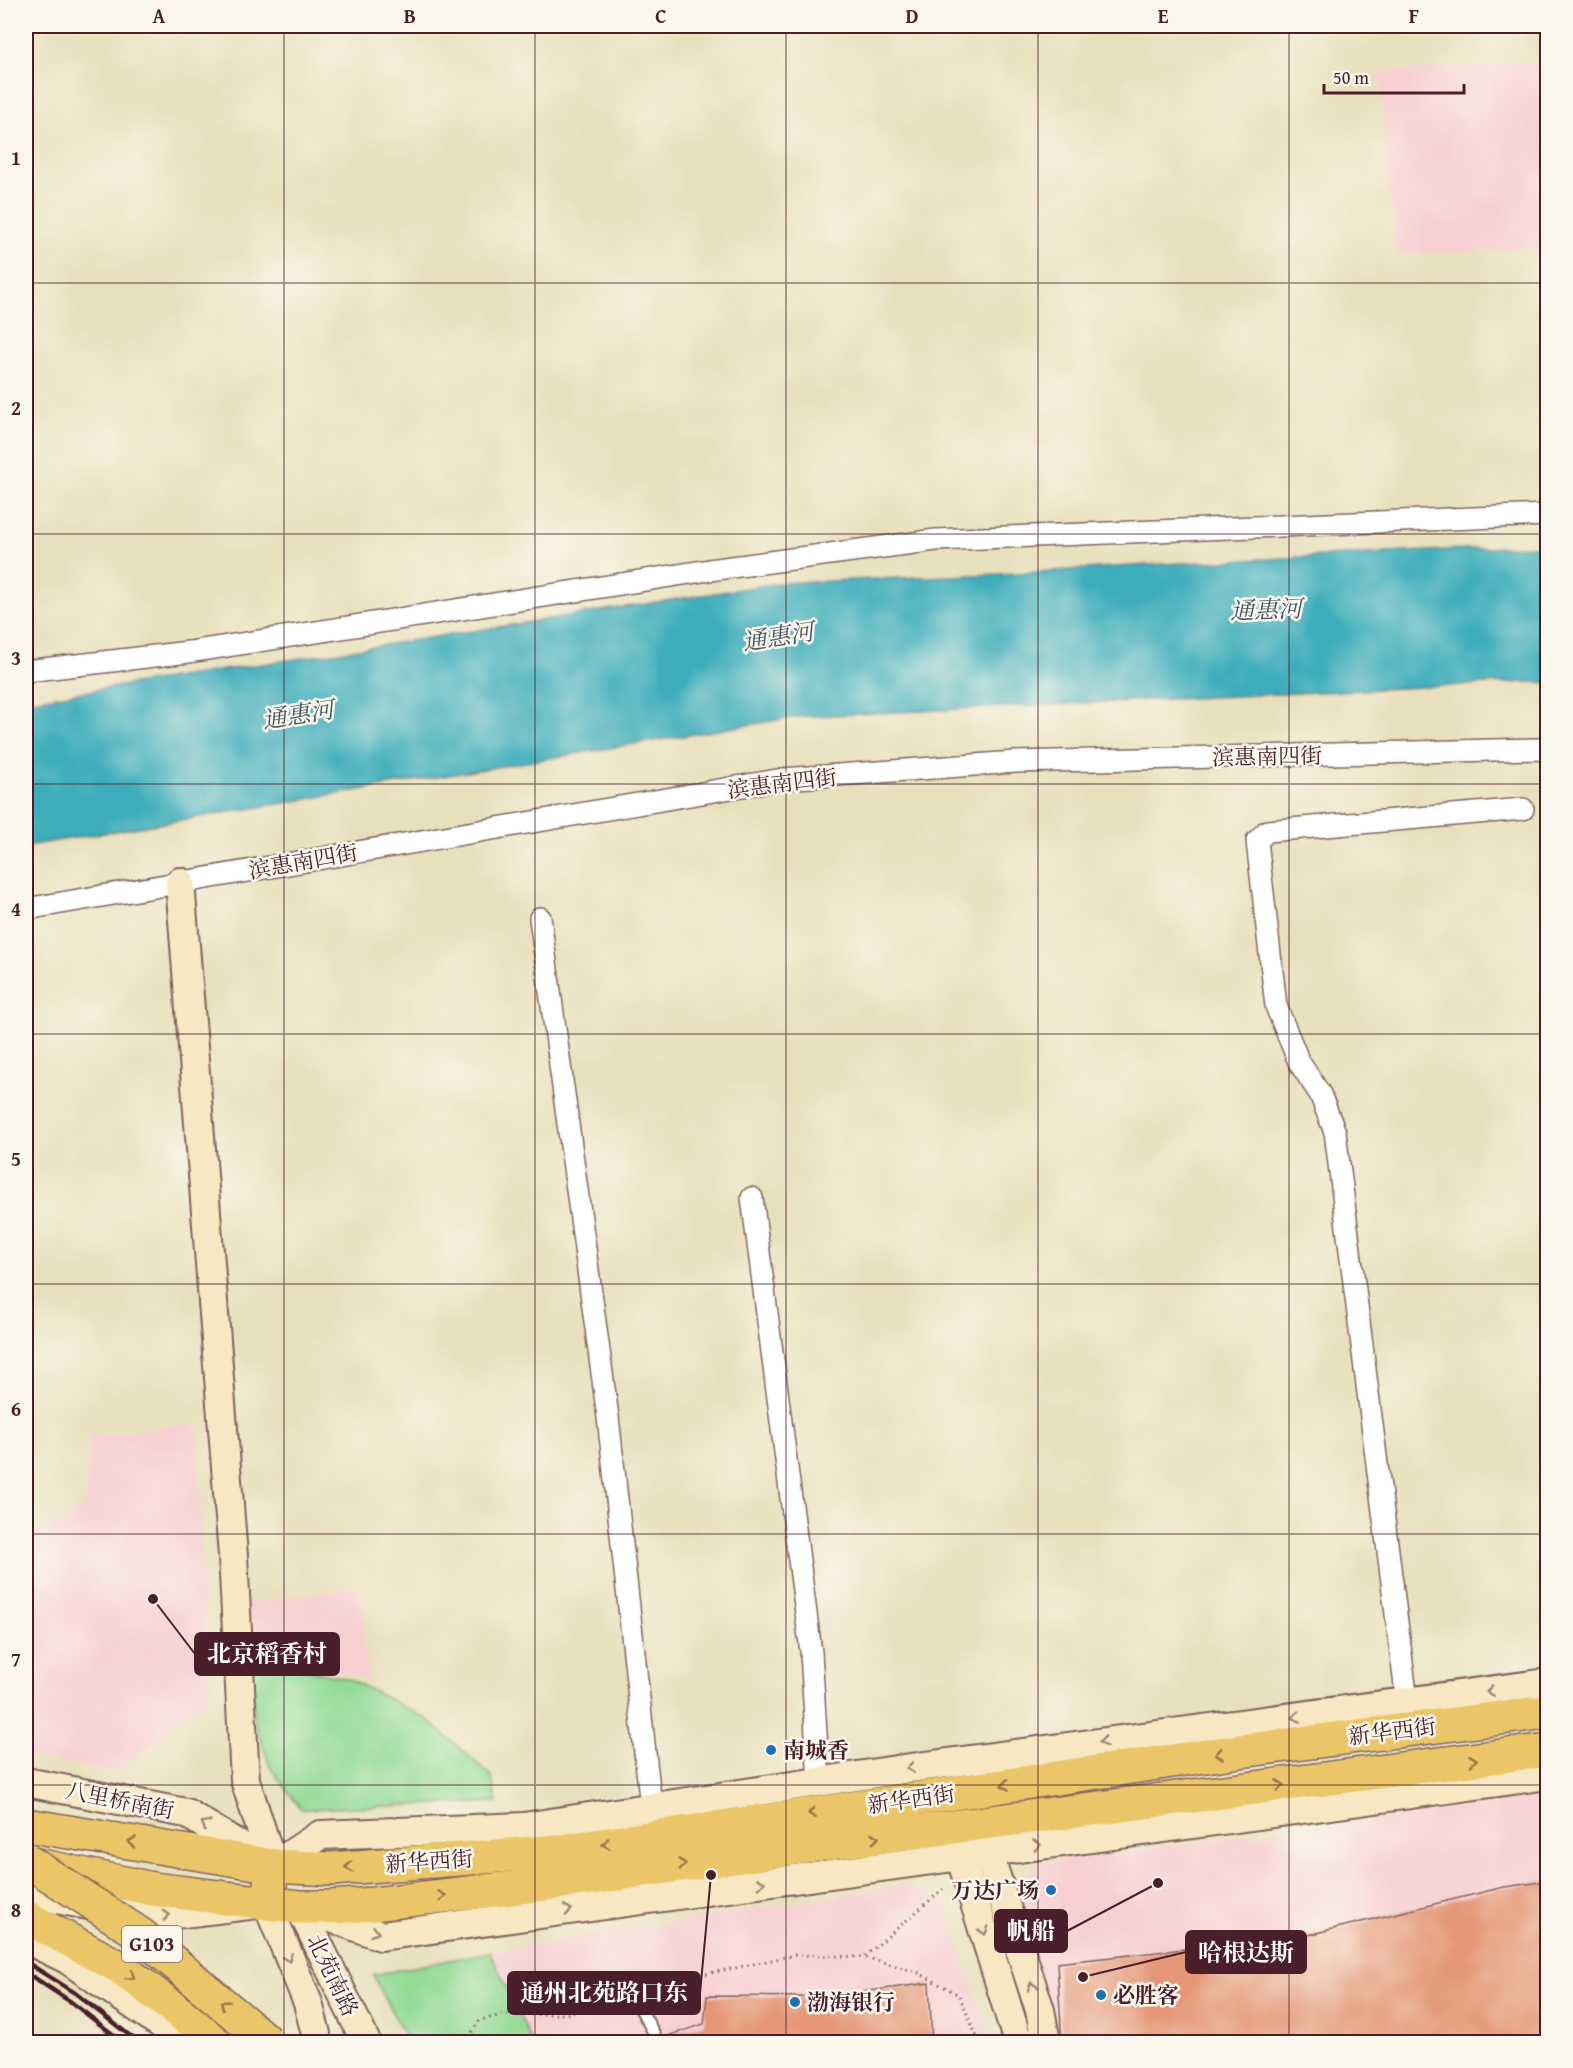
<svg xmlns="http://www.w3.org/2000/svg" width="1573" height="2068" font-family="'Gentium Book Plus','Noto Serif SC',serif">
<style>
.built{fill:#f7cfd1}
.green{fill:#93da94;stroke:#6e7c60;stroke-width:1.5}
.water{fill:#3eadbb;stroke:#446673;stroke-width:1.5}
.building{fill:#e49676}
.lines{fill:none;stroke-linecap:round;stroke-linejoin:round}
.lane-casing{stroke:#81635e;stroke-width:14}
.street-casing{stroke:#81635e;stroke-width:24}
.secondary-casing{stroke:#81635e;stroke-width:32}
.primary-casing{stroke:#81635e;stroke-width:36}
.highway-casing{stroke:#81635e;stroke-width:36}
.path{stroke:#81635e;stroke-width:3;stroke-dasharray:1.5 4.5;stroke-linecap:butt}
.lane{stroke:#fff;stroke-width:10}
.street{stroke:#fff;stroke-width:21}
.secondary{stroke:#f7e8c3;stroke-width:28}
.primary{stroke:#ebc669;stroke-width:33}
.highway{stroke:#ebc669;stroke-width:33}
.rail{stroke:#4a1f2b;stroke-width:4.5}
.highway-bridge-casing{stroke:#81635e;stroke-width:36;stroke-linecap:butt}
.highway-bridge{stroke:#ebc669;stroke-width:33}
.oneway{stroke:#a08477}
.oneway2{stroke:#9a724a}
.grid{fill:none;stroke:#4a1f2b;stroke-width:1.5;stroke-opacity:0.55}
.poi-dot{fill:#1f6fb2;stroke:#fbf7ec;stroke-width:2}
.labels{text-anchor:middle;stroke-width:5;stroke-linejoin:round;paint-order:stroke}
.shield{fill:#fbf7ec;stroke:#7f6065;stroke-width:1.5}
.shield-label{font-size:21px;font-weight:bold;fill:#4a1f2b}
.street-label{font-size:22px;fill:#4a1f2b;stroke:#fbf7ec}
.poi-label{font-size:22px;font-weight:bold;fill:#4a1f2b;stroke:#fbf7ec;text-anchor:start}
.water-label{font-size:24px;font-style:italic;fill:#455865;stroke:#fbf7ec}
.leader{fill:none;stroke:#4a1f2b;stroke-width:2}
.callout-dot{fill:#4a1f2b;stroke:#fbf7ec;stroke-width:2}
.callout{fill:#4a1f2b;stroke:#4a1f2b;stroke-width:2}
.callout-label{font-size:24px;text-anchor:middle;font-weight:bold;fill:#fff}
.neatline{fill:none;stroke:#4a1f2b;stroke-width:2}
.grid-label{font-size:20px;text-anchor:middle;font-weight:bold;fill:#4a1f2b}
</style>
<rect width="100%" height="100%" fill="#fbf7ec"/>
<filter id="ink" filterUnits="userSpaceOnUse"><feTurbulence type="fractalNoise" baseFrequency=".0167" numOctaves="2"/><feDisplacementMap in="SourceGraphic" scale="12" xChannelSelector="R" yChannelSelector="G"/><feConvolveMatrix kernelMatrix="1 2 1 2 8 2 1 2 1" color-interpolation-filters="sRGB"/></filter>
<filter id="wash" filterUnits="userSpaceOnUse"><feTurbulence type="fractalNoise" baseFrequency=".008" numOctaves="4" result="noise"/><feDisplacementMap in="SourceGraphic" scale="24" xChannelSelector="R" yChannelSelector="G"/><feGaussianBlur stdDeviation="1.35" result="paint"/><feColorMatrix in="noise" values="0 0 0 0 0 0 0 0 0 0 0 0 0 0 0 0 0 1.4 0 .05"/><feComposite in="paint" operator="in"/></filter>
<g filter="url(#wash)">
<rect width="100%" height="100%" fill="#e8e0bc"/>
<!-- built -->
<g class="built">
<path d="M1547,62V247L1396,255L1379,72Z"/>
<path d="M196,1423L209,1696L117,1773L26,1756V1541L85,1507L89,1436Z"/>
<path d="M360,1587L368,1680L306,1661L253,1658L246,1603Z"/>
<path d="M1547,1795V2042H1057L1015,1893L1037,1864Z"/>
<path d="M905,1885L946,1902L991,2042H532L490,1952Z"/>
</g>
<!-- green -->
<g class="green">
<path d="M282,1664L352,1680L427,1719L491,1776L497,1802L301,1809L270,1767L254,1719L252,1665Z"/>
<path d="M490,1952L532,2042H408L373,1975Z"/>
</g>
<!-- water -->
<path class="water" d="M1547,545V683L1529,682L796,717L26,846V701L779,583L1021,573L1163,564Z"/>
<g id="blocks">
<!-- building -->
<g class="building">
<path d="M1548,1881V2042H1062L1057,1963L1304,1936L1504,1887Z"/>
<path d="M929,1983L932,2042H688L687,2041L649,2042L704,2024L707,1996L823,1997Z"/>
</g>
</g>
</g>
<g filter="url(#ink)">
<use href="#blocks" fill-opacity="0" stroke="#81635e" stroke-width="1.5"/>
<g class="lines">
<defs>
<path id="lane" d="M636,2001L655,2035"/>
<g id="street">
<path d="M26,671L189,652L709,570L936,540L1548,515"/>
<path d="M26,909L783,779L1015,762L1537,749L1548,751"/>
<path d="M540,918L608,1417L651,1807L654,1820"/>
<path d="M752,1198L811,1652L819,1782"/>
<path d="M1409,1717L1335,1132L1320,1094L1299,1062L1276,1006L1257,841L1267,831L1523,809"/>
</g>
<g id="secondary">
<path d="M180,882L233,1556L245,1780L273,1866"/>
<path d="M26,1782L186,1813L268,1863"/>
<path d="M988,1852L1040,2010L1046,2042"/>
<path d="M960,1855L1018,2042"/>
<path d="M273,1866L320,1835L524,1827L903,1769L1548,1683"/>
<path d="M26,1893L150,1917L267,1903L308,2003L316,2034V2042"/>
<path d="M300,1907L366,2042"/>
<path d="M310,1910L381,1936L1548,1775"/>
<path d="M26,1939L67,1959L161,2024L182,2042"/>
</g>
<g id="primary">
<path d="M273,1866L267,1903L300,1907H331L373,1904L571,1881L829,1843L1548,1750"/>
<path d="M273,1866L331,1869L560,1851L1240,1751L1548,1712"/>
</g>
<g id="highway">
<path d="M26,1825L273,1866"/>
<path d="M33,1864L153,1889L267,1903"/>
<path d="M26,1917L121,1968L218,2042"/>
</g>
</defs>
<!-- lane casing -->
<use href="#lane" class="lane-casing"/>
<!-- street casing -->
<use href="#street" class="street-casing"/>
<!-- secondary casing -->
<use href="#secondary" class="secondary-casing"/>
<!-- primary casing -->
<use href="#primary" class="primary-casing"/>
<!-- highway casing -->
<use href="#highway" class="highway-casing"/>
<!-- path -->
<g class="path">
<path d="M865,1956L943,1889"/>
<path d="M650,1995L701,1975L795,1955L864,1957L917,1972L959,1995L979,2042"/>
<path d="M465,2042L480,2020L502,2015L565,2014L624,2003"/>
</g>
<!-- lane -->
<use href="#lane" class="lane"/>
<!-- street -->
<use href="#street" class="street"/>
<!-- secondary -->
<use href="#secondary" class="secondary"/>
<!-- primary -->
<use href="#primary" class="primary"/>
<!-- highway -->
<use href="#highway" class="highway"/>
<!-- rail -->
<g class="rail">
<path d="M26,1962L75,1993L138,2042"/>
<path d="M33,1977L71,2002L123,2042"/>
</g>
<defs>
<path id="highway-bridge" d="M26,1860L140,1934L268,2042"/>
</defs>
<!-- highway-bridge casing -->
<use href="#highway-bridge" class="highway-bridge-casing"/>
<!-- highway-bridge -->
<use href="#highway-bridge" class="highway-bridge"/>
</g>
<!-- one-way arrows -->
<defs><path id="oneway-chevron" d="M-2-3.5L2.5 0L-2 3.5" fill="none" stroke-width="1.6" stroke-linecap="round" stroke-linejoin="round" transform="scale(1.5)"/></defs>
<g class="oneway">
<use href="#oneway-chevron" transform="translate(1490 1691) rotate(172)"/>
<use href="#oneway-chevron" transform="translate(1296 1717) rotate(172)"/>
<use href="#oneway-chevron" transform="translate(1103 1742) rotate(172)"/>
<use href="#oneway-chevron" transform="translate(910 1768) rotate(172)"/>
<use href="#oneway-chevron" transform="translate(205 1824) rotate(-149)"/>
<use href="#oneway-chevron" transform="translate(1037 1845) rotate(-8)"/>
<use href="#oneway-chevron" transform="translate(761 1883) rotate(-8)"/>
<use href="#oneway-chevron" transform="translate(568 1910) rotate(-8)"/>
<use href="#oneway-chevron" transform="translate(166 1915) rotate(-7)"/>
<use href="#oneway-chevron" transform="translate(984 1931) rotate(73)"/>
<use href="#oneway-chevron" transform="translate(375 1932) rotate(16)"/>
<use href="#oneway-chevron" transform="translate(288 1958) rotate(68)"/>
<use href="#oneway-chevron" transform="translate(1032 1986) rotate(-108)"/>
</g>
<g class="oneway2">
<use href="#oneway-chevron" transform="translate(1219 1754) rotate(172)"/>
<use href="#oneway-chevron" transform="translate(1473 1760) rotate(-7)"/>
<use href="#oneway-chevron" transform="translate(1005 1785) rotate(172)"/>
<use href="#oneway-chevron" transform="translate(1280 1785) rotate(-7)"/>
<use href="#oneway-chevron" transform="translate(812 1813) rotate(172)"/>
<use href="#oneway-chevron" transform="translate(875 1838) rotate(-7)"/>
<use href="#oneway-chevron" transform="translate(132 1842) rotate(-171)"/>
<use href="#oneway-chevron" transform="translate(606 1844) rotate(172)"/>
<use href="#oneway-chevron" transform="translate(682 1864) rotate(-8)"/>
<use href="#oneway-chevron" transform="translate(349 1867) rotate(176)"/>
<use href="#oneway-chevron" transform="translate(442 1896) rotate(-7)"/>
<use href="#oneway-chevron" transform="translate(131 1976) rotate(37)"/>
<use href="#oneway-chevron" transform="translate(224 2004) rotate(-140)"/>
</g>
</g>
<!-- grid -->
<path class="grid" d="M284,26V2042M535,26V2042M786,26V2042M1038,26V2042M1289,26V2042M26,283H1548M26,534H1548M26,784H1548M26,1034H1548M26,1284H1548M26,1534H1548M26,1785H1548"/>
<!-- markers -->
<g class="poi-dot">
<circle cx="771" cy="1750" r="6"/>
<circle cx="1051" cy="1890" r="6"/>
<circle cx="1101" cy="1995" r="6"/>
<circle cx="795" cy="2002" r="6"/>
</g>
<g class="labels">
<!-- shield labels -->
<rect class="shield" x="122" y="1926" width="60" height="36" rx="4.5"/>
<g class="shield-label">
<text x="152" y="1951">G103</text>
</g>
<!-- street labels -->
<g class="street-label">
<text transform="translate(1267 756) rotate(-1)" y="8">滨惠南四街</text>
<text transform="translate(782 783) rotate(-7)" y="8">滨惠南四街</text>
<text transform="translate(303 861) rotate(-10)" y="8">滨惠南四街</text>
<text transform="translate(1392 1731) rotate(-7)" y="8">新华西街</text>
<text transform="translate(911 1799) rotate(-8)" y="8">新华西街</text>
<text transform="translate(120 1800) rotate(11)" y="8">八里桥南街</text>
<text transform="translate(429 1861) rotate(-4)" y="8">新华西街</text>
<text transform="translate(333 1975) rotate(64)" y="8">北苑南路</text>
</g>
<!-- poi labels -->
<g class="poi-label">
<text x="783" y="1758">南城香</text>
<text x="1039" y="1898" text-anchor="end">万达广场</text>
<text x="1113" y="2003">必胜客</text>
<text x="807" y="2010">渤海银行</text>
</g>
<!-- water labels -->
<g class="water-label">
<text transform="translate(1266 610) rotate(-2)" y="8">通惠河</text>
<text transform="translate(778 637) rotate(-9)" y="8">通惠河</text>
<text transform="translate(298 715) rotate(-9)" y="8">通惠河</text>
</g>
</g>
<!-- callouts -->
<path class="leader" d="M153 1599L195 1654M1158 1883L1067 1931M1083 1977L1186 1952M711 1875L700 1993"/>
<g class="callout-dot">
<circle cx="153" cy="1599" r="6"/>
<circle cx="1158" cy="1883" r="6"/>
<circle cx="1083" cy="1977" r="6"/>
<circle cx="711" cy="1875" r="6"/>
</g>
<g class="callout">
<rect x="195" y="1633" width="144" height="42" rx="6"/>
<rect x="995" y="1910" width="72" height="42" rx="6"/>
<rect x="1186" y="1931" width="120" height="42" rx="6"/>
<rect x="508" y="1972" width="192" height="42" rx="6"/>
</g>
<g class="callout-label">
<text x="267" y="1662">北京稻香村</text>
<text x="1031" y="1939">帆船</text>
<text x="1246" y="1961">哈根达斯</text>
<text x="604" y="2001">通州北苑路口东</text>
</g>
<!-- margin -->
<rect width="1573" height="2068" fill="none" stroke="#fbf7ec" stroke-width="66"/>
<!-- scale -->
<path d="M1324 84v9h140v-9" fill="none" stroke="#4a1f2b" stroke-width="3"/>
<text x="1333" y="84" font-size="18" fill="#4a1f2b" stroke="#fbf7ec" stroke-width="4.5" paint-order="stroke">50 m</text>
<rect x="33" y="33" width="1507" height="2002" class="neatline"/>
<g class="grid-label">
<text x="159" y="23">A</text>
<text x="410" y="23">B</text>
<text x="661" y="23">C</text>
<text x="912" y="23">D</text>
<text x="1163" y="23">E</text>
<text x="1414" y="23">F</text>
<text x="16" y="165">1</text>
<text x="16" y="415">2</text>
<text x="16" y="665">3</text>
<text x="16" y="916">4</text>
<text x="16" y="1166">5</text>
<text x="16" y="1416">6</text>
<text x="16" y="1666">7</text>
<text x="16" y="1917">8</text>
</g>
</svg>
